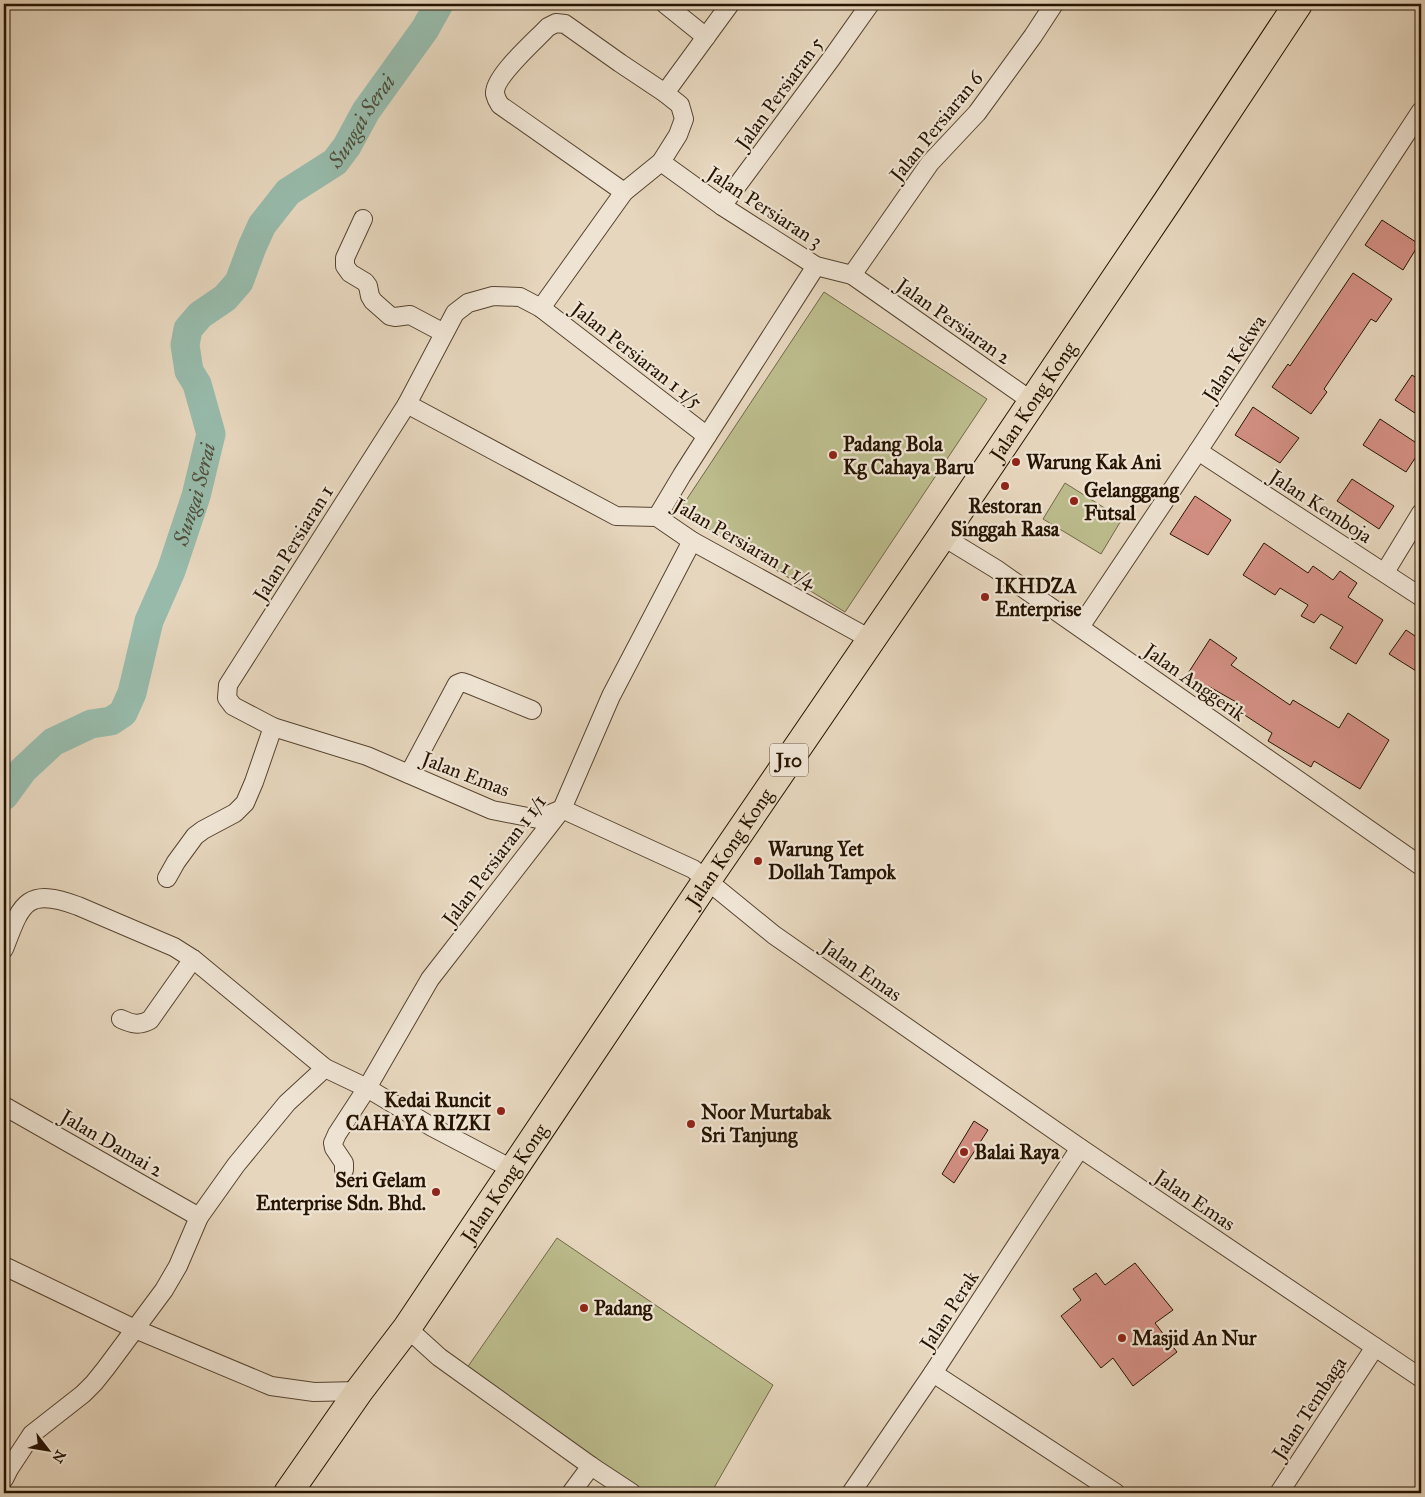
<svg xmlns="http://www.w3.org/2000/svg" width="1425" height="1497" font-family="'IM FELL Great Primer',serif">
<style>
.garden{fill:#bcbc8c;stroke:#716846}
.lines{fill:none;stroke-linecap:round;stroke-linejoin:round}
.river{stroke:#97baaa;stroke-width:29}
.building{fill:#d49085;stroke:#261401}
.street-casing{stroke:#564430;stroke-width:20}
.primary-casing{stroke:#261401;stroke-width:30}
.street{stroke:#efe4d4;stroke-width:18}
.primary{stroke:#e6d6bd;stroke-width:28}
.poi-dot{fill:#8f2418;stroke:#efe4d4;stroke-width:2}
.labels{text-anchor:middle;stroke-width:4.5;stroke-linejoin:round;paint-order:stroke}
.shield{fill:#efe4d4;stroke:#625240;stroke-width:1}
.shield-label{font-size:19px;font-weight:bold;fill:#261401}
.street-label{font-size:20px;fill:#261401;stroke:#efe4d4}
.poi-label{font-size:20px;font-weight:bold;fill:#261401;stroke:#efe4d4;text-anchor:start}
.water-label{font-size:21px;font-style:italic;fill:#4e4e3c;stroke:#efe4d4}
</style>
<rect width="100%" height="100%" fill="#e6d6bd"/>
<filter id="stains"><feTurbulence type="fractalNoise" baseFrequency=".004" numOctaves="4"/><feColorMatrix values="0 0 0 0 .2 0 0 0 0 .09 0 0 0 0 .02 0 0 0 .5 -.17"/></filter>
<radialGradient id="worn" r=".72"><stop offset=".6" stop-color="#630" stop-opacity="0"/><stop offset="1" stop-color="#630" stop-opacity=".3"/></radialGradient>
<!-- garden -->
<g class="garden">
<path d="M824,292L987,399L845,612L679,511Z"/>
<path d="M1065,483L1122,519L1101,554L1043,519Z"/>
<path d="M557,1238L773,1385L711,1493H636L460,1378Z"/>
</g>
<g class="lines">
<!-- river -->
<path class="river" id="s1" d="M4,796L23,770L53,742L91,724L111,721L123,713L132,693L149,621L171,571L196,496L211,434L197,384L189,371L185,345L188,329L200,315L225,298L239,282L252,247L262,225L288,192L335,162L347,146L366,111L425,29L439,4"/>
</g>
<!-- building -->
<g class="building">
<path d="M1382,220L1419,244L1403,270L1365,245Z"/>
<path d="M1353,273L1392,299L1376,322L1371,319L1324,389L1327,392L1311,414L1272,387L1288,364L1290,366Z"/>
<path d="M1412,375L1421,381V417L1395,400Z"/>
<path d="M1253,407L1299,438L1280,463L1235,435Z"/>
<path d="M1380,419L1421,446V449L1406,472L1363,445Z"/>
<path d="M1352,479L1394,506L1379,529L1337,501Z"/>
<path d="M1195,496L1231,520L1208,555L1170,534Z"/>
<path d="M1264,543L1308,573L1313,566L1333,580L1340,571L1357,583L1348,597L1383,620L1356,664L1330,648L1343,627L1321,614L1314,623L1301,616L1308,605L1280,588L1275,595L1243,575Z"/>
<path d="M1406,630L1421,640V674L1389,654Z"/>
<path d="M1210,639L1237,658L1231,665L1290,705L1293,700L1339,728L1348,713L1389,740L1360,789L1314,761L1311,767L1268,741L1272,733L1240,712L1243,706L1208,686L1205,690L1185,678Z"/>
<path d="M974,1121L988,1130L954,1183L942,1174Z"/>
<path d="M1135,1263L1173,1310L1155,1323L1177,1352L1133,1386L1113,1358L1101,1368L1061,1316L1081,1300L1073,1289L1096,1273L1105,1285Z"/>
</g>
<g class="lines">
<defs>
<g id="street">
<path d="M665,4L706,37"/>
<path d="M661,162L722,206L816,266L852,275L1033,402"/>
<path d="M624,192L500,105C498,102 496,98 495,94C493,77 536,40 548,27L556,23L565,24L620,63L665,93"/>
<path d="M722,206L831,59L870,4"/>
<path d="M363,219L345,258V266L350,273L365,282L368,286L370,296L373,301L390,316L395,317L410,315L444,333"/>
<path d="M852,275L930,163L977,113L1033,36L1054,4"/>
<path d="M541,308L624,192L661,162L678,135L684,119L680,105L665,93L730,4"/>
<path d="M407,404L616,516L657,517L692,541L872,640"/>
<path d="M707,436L541,308L520,297L493,296L468,303L455,313L407,404L228,685L227,698L233,706L273,727L367,756L492,810L538,819L562,809L693,869L774,935L1080,1148L1421,1378"/>
<path d="M1198,451L1421,597"/>
<path d="M657,517L682,475L816,266"/>
<path d="M942,536L996,569L1421,866"/>
<path d="M1385,572L1421,513"/>
<path d="M1080,627L1198,451L1421,111"/>
<path d="M409,774L457,684L462,682L468,684L532,710"/>
<path d="M167,878L176,862L195,836L203,830L235,813L245,803L254,782L273,727"/>
<path d="M4,949C21,905 25,886 78,906L174,947L193,959L325,1068L367,1088L432,1127L512,1169"/>
<path d="M121,1019C132,1024 139,1026 150,1020L193,959"/>
<path d="M4,1106L199,1217"/>
<path d="M344,1170V1163L334,1148L333,1143L337,1134L367,1088L430,979L562,809L611,696L692,541"/>
<path d="M4,1266L135,1329L271,1386L314,1392L359,1391"/>
<path d="M407,1328L439,1357L591,1466L632,1493"/>
<path d="M933,1373L1116,1493"/>
<path d="M4,1479L9,1469L32,1434L83,1394L94,1383L106,1368L164,1290L178,1266L199,1217L236,1165L287,1103L325,1068"/>
<path d="M571,1493L591,1466"/>
<path d="M851,1493L933,1373L1080,1148"/>
<path d="M1279,1493L1375,1347"/>
</g>
<g id="primary">
<path id="s2" d="M288,1493L359,1391L407,1328L707,880L942,536L1169,199L1298,4"/>
</g>
</defs>
<!-- street casing -->
<use href="#street" class="street-casing"/>
<!-- primary casing -->
<use href="#primary" class="primary-casing"/>
<!-- street -->
<use href="#street" class="street"/>
<!-- primary -->
<use href="#primary" class="primary"/>
</g>
<!-- markers -->
<g class="poi-dot">
<circle cx="833" cy="455" r="5"/>
<circle cx="1016" cy="462" r="5"/>
<circle cx="1005" cy="486" r="5"/>
<circle cx="1074" cy="501" r="5"/>
<circle cx="985" cy="597" r="5"/>
<circle cx="758" cy="861" r="5"/>
<circle cx="501" cy="1111" r="5"/>
<circle cx="691" cy="1124" r="5"/>
<circle cx="964" cy="1152" r="5"/>
<circle cx="436" cy="1192" r="5"/>
<circle cx="584" cy="1308" r="5"/>
<circle cx="1122" cy="1338" r="5"/>
</g>
<g class="labels">
<!-- shield labels -->
<rect class="shield" x="770" y="743.5" width="38" height="33" rx="4"/>
<g class="shield-label">
<text x="789" y="767">J10</text>
</g>
<!-- street labels -->
<g class="street-label">
<text transform="translate(779 93) rotate(-54)" y="7">Jalan Persiaran 5</text>
<text transform="translate(936 126) rotate(-51)" y="7">Jalan Persiaran 6</text>
<text transform="translate(765 207) rotate(33)" y="7">Jalan Persiaran 3</text>
<text transform="translate(954 321) rotate(35)" y="7">Jalan Persiaran 2</text>
<text transform="translate(637 355) rotate(38)" y="7">Jalan Persiaran 1 1/5</text>
<text transform="translate(1234 358) rotate(-57)" y="7">Jalan Kekwa</text>
<text dy="7" stroke="none"><textPath href="#s2" startOffset="1322">Jalan Kong Kong</textPath></text>
<text transform="translate(1321 506) rotate(33)" y="7">Jalan Kemboja</text>
<text transform="translate(293 543) rotate(-58)" y="7">Jalan Persiaran 1</text>
<text transform="translate(745 543) rotate(30)" y="7">Jalan Persiaran 1 1/4</text>
<text transform="translate(1195 682) rotate(35)" y="7">Jalan Anggerik</text>
<text transform="translate(466 774) rotate(21)" y="7">Jalan Emas</text>
<text dy="7" stroke="none"><textPath href="#s2" startOffset="782">Jalan Kong Kong</textPath></text>
<text transform="translate(494 860) rotate(-53)" y="7">Jalan Persiaran 1 1/1</text>
<text transform="translate(862 970) rotate(35)" y="7">Jalan Emas</text>
<text transform="translate(112 1143) rotate(30)" y="7">Jalan Damai 2</text>
<text dy="7" stroke="none"><textPath href="#s2" startOffset="378">Jalan Kong Kong</textPath></text>
<text transform="translate(1195 1200) rotate(34)" y="7">Jalan Emas</text>
<text transform="translate(949 1310) rotate(-57)" y="7">Jalan Perak</text>
<text transform="translate(1309 1408) rotate(-57)" y="7">Jalan Tembaga</text>
</g>
<!-- poi labels -->
<g class="poi-label">
<text x="843" y="451">Padang Bola<tspan x="843" dy="23">Kg Cahaya Baru</tspan></text>
<text x="1026" y="469">Warung Kak Ani</text>
<text x="1084" y="497">Gelanggang<tspan x="1084" dy="23">Futsal</tspan></text>
<text x="1005" y="513" text-anchor="middle">Restoran<tspan x="1005" dy="23">Singgah Rasa</tspan></text>
<text x="995" y="593">IKHDZA<tspan x="995" dy="23">Enterprise</tspan></text>
<text x="768" y="856">Warung Yet<tspan x="768" dy="23">Dollah Tampok</tspan></text>
<text x="491" y="1107" text-anchor="end">Kedai Runcit<tspan x="491" dy="23">CAHAYA RIZKI</tspan></text>
<text x="701" y="1119">Noor Murtabak<tspan x="701" dy="23">Sri Tanjung</tspan></text>
<text x="974" y="1159">Balai Raya</text>
<text x="426" y="1187" text-anchor="end">Seri Gelam<tspan x="426" dy="23">Enterprise Sdn. Bhd.</tspan></text>
<text x="594" y="1315">Padang</text>
<text x="1132" y="1345">Masjid An Nur</text>
</g>
<!-- water labels -->
<g class="water-label">
<text dy="7" stroke="none"><textPath href="#s1" startOffset="831">Sungai Serai</textPath></text>
<text dy="7" stroke="none"><textPath href="#s1" startOffset="381">Sungai Serai</textPath></text>
</g>
</g>
<!-- margin -->
<rect width="1425" height="1497" fill="none" stroke="#e6d6bd" stroke-width="20"/>
<rect x="5" y="5" width="1415" height="1487" fill="none" stroke="#261401" stroke-width="2.5"/>
<rect x="10" y="10" width="1405" height="1477" fill="none" stroke="#261401"/>
<!-- north arrow -->
<g transform="translate(48 1450) rotate(121)" stroke="#efe4d4" stroke-width="4" paint-order="stroke">
<path d="M0-4L9 19L0 12L-9 19Z" fill="#261401"/>
<text y="-8" font-size="14" font-weight="bold" text-anchor="middle" fill="#261401">N</text>
</g>
<rect width="100%" height="100%" filter="url(#stains)"/>
<rect width="100%" height="100%" fill="url(#worn)"/>
</svg>
